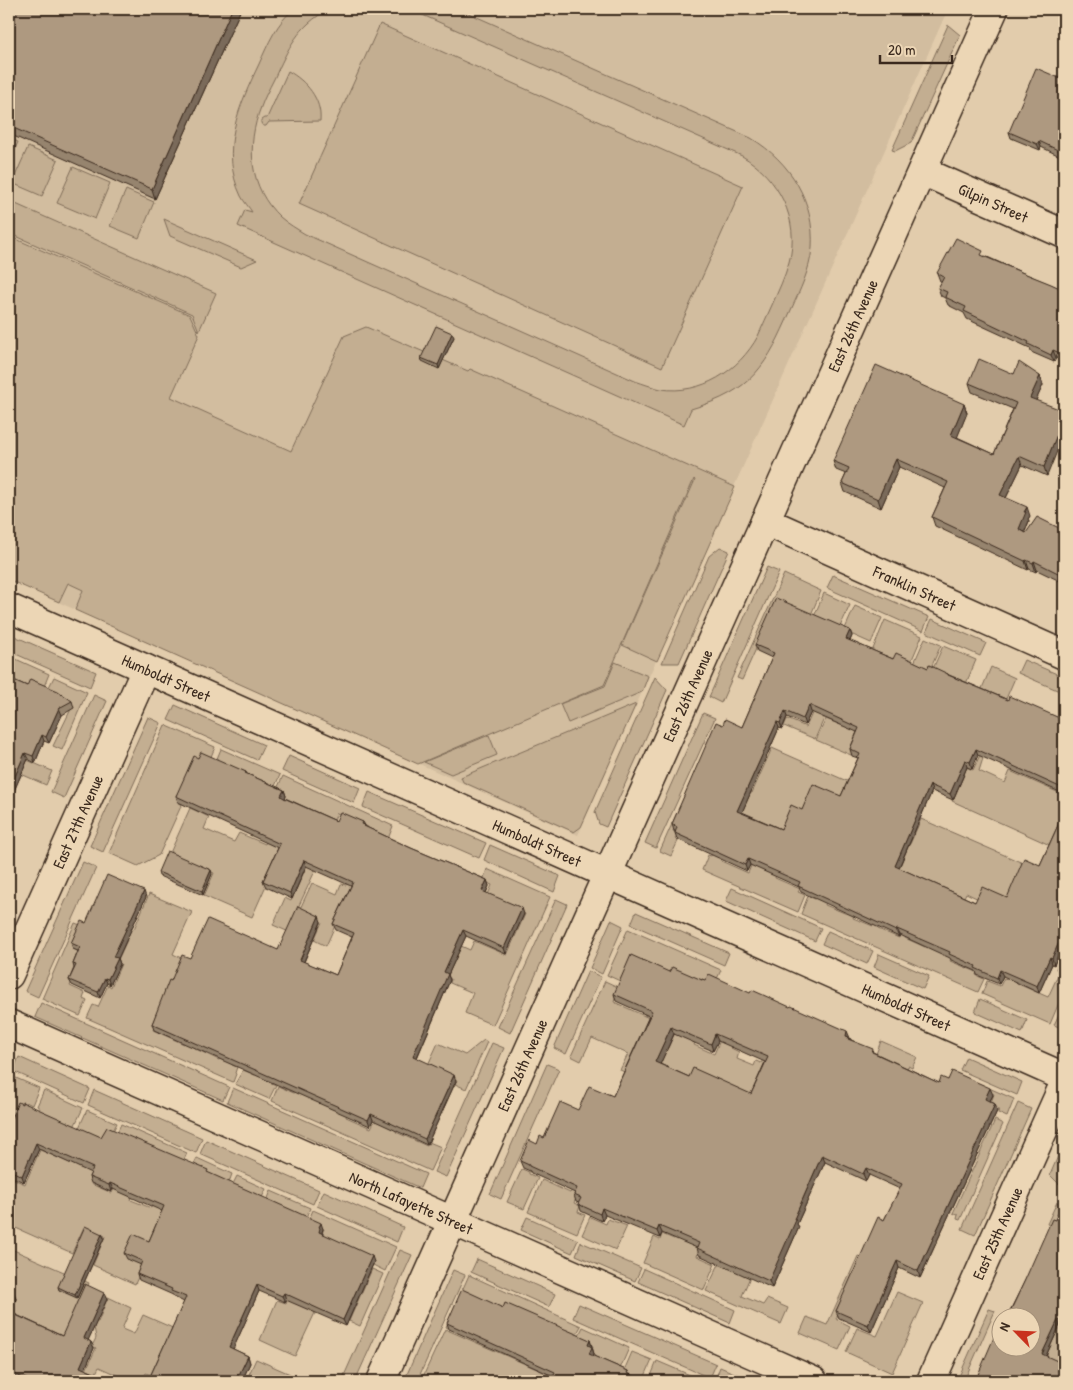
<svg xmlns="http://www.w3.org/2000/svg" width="1073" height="1390" font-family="'Patrick Hand',sans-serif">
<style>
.built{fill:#d2bd9f}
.green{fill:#c3ae91;stroke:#7f6c58}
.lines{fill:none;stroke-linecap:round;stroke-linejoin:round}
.street-casing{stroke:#3b2a1e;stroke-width:31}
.secondary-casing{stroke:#3b2a1e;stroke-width:31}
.street{stroke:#ecd6b5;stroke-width:28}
.secondary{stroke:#ecd6b5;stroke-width:28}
.wall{fill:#96846e;stroke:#3b2a1e;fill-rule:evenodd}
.shaded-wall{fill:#7a6b5a;stroke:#3b2a1e}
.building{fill:#ae9980;stroke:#3b2a1e;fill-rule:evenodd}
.labels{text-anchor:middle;stroke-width:4.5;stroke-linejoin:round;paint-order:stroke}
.street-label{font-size:16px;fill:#3b2a1e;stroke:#ecd6b5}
</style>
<rect width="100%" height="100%" fill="#e2ccac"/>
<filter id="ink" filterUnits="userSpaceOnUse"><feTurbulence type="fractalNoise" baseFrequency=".02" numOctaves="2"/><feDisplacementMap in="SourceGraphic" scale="10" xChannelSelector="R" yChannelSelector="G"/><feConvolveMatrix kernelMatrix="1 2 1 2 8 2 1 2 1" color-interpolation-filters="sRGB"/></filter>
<g filter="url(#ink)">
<!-- built -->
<path class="built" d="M9,9H948L578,835L9,580Z"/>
<!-- green -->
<g class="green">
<path d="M294,9H329C297,27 289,47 274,79C269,89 264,98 261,107C246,145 249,188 280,217C288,224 297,229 305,234L635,381C644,384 652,387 661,389C701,395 739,371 758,336C763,326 767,315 772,305C778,291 785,277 789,262C801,220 778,177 742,156L409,9H459L751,138C791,162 815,202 812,248C810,270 800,290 791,310C767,365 753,391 691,409L684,425L238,226L245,210L252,212C249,207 244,202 241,196C219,150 239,106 259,64C268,44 277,22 294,9Z"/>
<path d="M380,24L743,186L662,367L299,204Z"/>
<path d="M948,25L960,35L911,143L895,151L892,150Z"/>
<path d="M288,71C306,81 322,99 320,121L269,122L266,126H263L261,123V120L264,118H267Z"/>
<path d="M9,138L18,142L9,164Z"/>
<path d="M28,147L58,160L42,196L12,183Z"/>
<path d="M73,167L110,183L95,219L57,203Z"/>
<path d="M126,190L154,202L139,238L110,226Z"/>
<path d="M9,201L216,293L199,331L192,314L9,233Z"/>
<path d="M164,219L257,260L241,267L170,236Z"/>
<path d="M9,236L190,315L199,335L171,397L291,451L344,336L366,327L468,371L470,369L735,487L657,661L622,645L695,480L694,479L604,685L418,764L75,610L83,590L68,583L59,602L9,580Z"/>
<path d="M720,547L729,551L679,663H662L709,556Z"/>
<path d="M767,567L779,572L721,703L709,697Z"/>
<path d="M784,574L821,591L810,617L777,602L742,680L737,678Z"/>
<path d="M833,575L929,617L923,631L827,588Z"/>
<path d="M824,593L850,605L839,629L807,633Z"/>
<path d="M855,606L882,618L871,643L844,631Z"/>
<path d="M932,619L986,643L980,656L926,632Z"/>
<path d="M885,620L922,636L910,664L877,706L871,654Z"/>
<path d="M12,635L96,672L90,687L9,651V641Z"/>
<path d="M925,638L941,645L908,719L914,663Z"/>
<path d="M943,646L976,660L965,686L932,671Z"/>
<path d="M9,656L49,674L43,689H9L13,679L9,675Z"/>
<path d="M1024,660L1064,677V693L1018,673Z"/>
<path d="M615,662L648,676L642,692L568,723L560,704L605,686Z"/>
<path d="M991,667L1015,678L1002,708L978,698Z"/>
<path d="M54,677L87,692L62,750L53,746L71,709L48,689Z"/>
<path d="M655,677L667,690L606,827L599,824L595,812Z"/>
<path d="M94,695L107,701L64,798L51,792Z"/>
<path d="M817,702L830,705L815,739L784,726L787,719L806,727Z"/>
<path d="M636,704L581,827L574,832L463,782L461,777Z"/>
<path d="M175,705L264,745L257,760L168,720Z"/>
<path d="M703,713L715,718L656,848L645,843Z"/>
<path d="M849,714L863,729L851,755L816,740L826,719L843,726Z"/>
<path d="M148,717L161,723L103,852L90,846Z"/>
<path d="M165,725L215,747L210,759L196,761L177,802L182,804L159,855L138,866L109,853Z"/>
<path d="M489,735L497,755L451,774L424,762Z"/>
<path d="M772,748L849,782L842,799L804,814L783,834L739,814L698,770L752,793Z"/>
<path d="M221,749L280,775L274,788L216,761Z"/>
<path d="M9,752L52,771L46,785L21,774L22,773L9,767Z"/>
<path d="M981,753L984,755L979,771L1005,783L1010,771L1064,795V823L1052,846L952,801L964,775L956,763L973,770Z"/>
<path d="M289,756L360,788L354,803L282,771Z"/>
<path d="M283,776L393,826L388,839L367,830L368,827L337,813L312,869L315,871L296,912L289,932L273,925L285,898L291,901L327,821L300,809L252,917L204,896L214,873L170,853L190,808L209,817L204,829L234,842L239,833L265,844L286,796L276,791Z"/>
<path d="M687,790L689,793L673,831L678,834L675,839L678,841L671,856L660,851Z"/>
<path d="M369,792L486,843L479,858L363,807Z"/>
<path d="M921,819L1025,864L1031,924L966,893L960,906L901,875L887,834L910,844Z"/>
<path d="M767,829L778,869L775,878L800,889L798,892L805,895L798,912L702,870L708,855L711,856L715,850L724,854L721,861L748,873Z"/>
<path d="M370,833L380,837L341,912L326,946L314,940L322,922L299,911L312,883L337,894L341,884L346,885Z"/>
<path d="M490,845L560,876L554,892L484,860Z"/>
<path d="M83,862L96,868L38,997L25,991Z"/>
<path d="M487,869L550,897L493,1025L465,1013L473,993L450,983L451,979L430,970L425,930L470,950L474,941L507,955L525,914L487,897L492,885L483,881Z"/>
<path d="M732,888L821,928L815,941L726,901Z"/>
<path d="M149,894L192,912L173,954L183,959L153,1030L184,1044L202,1004L197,1043L194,1048L219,1060L222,1053L235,1058L232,1065L237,1067L235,1073L236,1074L233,1082L87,1018L93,1005L98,1007L108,985L111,987L121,964L117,962L127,940L108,931L113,920L134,929Z"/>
<path d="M808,896L815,899L816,896L827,900L825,905L847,914L848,911L856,909L853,918L873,926L877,919L881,921L878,929L899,938L902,931L907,933L905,938L925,947L929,940L953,954L950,961L977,972L976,975L984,979L978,992L801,914Z"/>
<path d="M556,899L567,904L510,1033L498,1027Z"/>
<path d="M636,912L729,953L724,965L631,924Z"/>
<path d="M611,920L623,926L602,974L590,968Z"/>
<path d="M75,923L83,926L73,949L81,953L76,972L70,986L85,993L83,999L87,1001L80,1016L42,999Z"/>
<path d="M628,929L721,970L716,981L653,1018L644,1015L655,991L621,978L620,981L607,975Z"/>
<path d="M828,931L873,951L867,964L822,944Z"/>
<path d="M1023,940L1032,944L1016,983L1048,997L1060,971L1056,969L1059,961L1064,963V991L1050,1024L982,994L987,981L1000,986L1004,978L1007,979Z"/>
<path d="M879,954L929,976L923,989L874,967Z"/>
<path d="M588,971L601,977L566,1054L554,1048Z"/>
<path d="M605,981L618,987L614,1002L651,1019L627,1073L620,1070L628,1054L592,1038L581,1061L571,1056Z"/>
<path d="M697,984V1037L694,1045L714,1054L722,1036L745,1016L731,1048L739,1052L737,1059L754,1066L756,1061L761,1063L763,1060L769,1063L741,1127L649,1091L661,1063L638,1052L645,1038L668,1048Z"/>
<path d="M980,999L1027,1020L1022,1033L975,1012Z"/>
<path d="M41,1003L229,1087L223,1100L35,1017Z"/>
<path d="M1064,1003V1029L1054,1025Z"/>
<path d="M484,1040L487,1042L466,1089L455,1084L457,1080L427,1067L438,1043L465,1055Z"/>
<path d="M881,1041L917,1057L912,1068L908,1066L906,1071L876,1054Z"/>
<path d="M492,1043L504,1048L446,1177L434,1172Z"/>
<path d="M19,1057L90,1089L84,1103L13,1071Z"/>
<path d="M966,1057L1022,1082L1017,1095L960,1070Z"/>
<path d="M276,1061L267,1081L276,1085L269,1099L235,1084L243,1070L255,1075L258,1069Z"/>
<path d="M547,1064L559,1069L501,1199L490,1194Z"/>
<path d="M957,1074L1014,1099L1007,1117L998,1113L999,1109L990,1105L994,1094L956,1076Z"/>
<path d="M9,1075L39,1088L32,1105L26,1102L23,1109L9,1127Z"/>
<path d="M278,1086L294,1093L296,1089L348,1111L346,1117L371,1128L374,1122H375L382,1107L412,1096L396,1132L427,1146L429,1142L441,1147L430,1171L272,1101Z"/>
<path d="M233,1088L426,1174L420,1188L227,1102Z"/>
<path d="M44,1090L83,1108L73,1129L37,1114L40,1108L37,1106Z"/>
<path d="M94,1090L202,1138L196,1153L88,1105Z"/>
<path d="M1018,1103L1031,1109L975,1235L962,1229Z"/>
<path d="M87,1110L117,1123L112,1133L90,1170L78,1130Z"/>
<path d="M995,1120L1003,1124L960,1220L957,1219L958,1215L953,1213Z"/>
<path d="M121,1124L187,1153L167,1197L116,1135Z"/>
<path d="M206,1140L319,1190L313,1204L200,1154Z"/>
<path d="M1064,1142V1174L1059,1184L1050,1175Z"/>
<path d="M40,1150L95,1174L91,1184L112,1193L116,1184L135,1190L131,1200L151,1208L155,1199L167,1204L147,1257L135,1284L93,1265L105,1236L84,1227L72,1253L9,1225V1177L25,1184Z"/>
<path d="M594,1157L574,1203L580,1206L578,1212L585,1215L577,1233L528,1212L542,1180L570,1193Z"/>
<path d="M197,1158L232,1174L228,1185L192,1168Z"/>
<path d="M522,1169L529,1172V1174L538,1178L524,1209L507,1202Z"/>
<path d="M237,1176L266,1189L258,1206L231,1188Z"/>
<path d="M695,1190L699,1250L697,1256L715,1264L704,1290L643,1263L654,1237L660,1240L662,1234L674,1239Z"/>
<path d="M271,1191L310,1208L305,1220L266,1203Z"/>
<path d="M324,1191L403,1227L397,1242L317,1206Z"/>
<path d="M1057,1202L1064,1205V1213L1051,1226L1047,1224Z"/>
<path d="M313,1210L396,1247L385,1271L373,1265L374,1261L345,1248L295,1356L260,1340L277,1300L286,1303L292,1289L324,1235L322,1233L324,1229L308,1222Z"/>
<path d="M527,1217L578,1240L572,1253L521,1230Z"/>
<path d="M590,1217L606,1224L608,1219L627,1226L616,1250L582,1235Z"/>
<path d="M581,1242L641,1268L635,1281L576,1255Z"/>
<path d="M9,1248L89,1283L76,1313L90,1320L92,1333L49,1381L9,1319Z"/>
<path d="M400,1250L412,1255L355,1381H349L343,1378Z"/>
<path d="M858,1256L864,1258L836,1319L850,1326L839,1350L800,1333L807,1317L827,1325Z"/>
<path d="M477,1259L555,1294L549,1307L471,1272Z"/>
<path d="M722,1259L752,1272L742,1296L763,1305L767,1299L788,1308L781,1324L706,1291L718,1266H719Z"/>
<path d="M372,1269L383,1274L360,1326L349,1321Z"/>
<path d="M644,1269L735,1310L730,1323L638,1282Z"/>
<path d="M453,1270L465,1275L417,1381H404Z"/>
<path d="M469,1275L581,1326L575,1337L504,1313L464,1294L448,1328L446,1327Z"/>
<path d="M897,1292L923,1303L892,1373L846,1352L857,1328L877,1336Z"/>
<path d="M108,1297L131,1308L122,1329L134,1334L143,1315L175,1329L164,1381L146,1373L142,1381H130L99,1367L92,1381H81L96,1348L92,1346L96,1338L94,1327L96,1321L98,1322Z"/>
<path d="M579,1304L716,1364L710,1378L573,1318Z"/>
<path d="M989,1309L995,1311L964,1381H957Z"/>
<path d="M1060,1319L1064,1326V1368L1046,1360L1048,1355L1045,1353Z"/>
<path d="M583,1327L629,1348L619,1371L591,1364L595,1354L591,1351L593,1346L577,1339Z"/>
<path d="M445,1329L555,1377L554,1381H434L430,1380L429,1381H421Z"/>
<path d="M632,1352L652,1360L643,1381L623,1373Z"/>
<path d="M256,1359L290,1374L287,1381H246Z"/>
<path d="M657,1361L704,1381H649Z"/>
<path d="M720,1367L753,1381H717L715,1380Z"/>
</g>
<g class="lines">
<defs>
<g id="street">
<path id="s1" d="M922,171L1064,234"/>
<path id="s2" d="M9,608L1064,1077"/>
<path id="s3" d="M9,975L146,669"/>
<path id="s4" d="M9,1024L813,1381"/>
<path id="s5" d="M931,1381L1064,1084"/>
</g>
<g id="secondary">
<path id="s6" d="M765,521L1064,655"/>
<path id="s7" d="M381,1381L994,9"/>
</g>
</defs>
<!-- street casing -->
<use href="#street" class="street-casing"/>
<!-- secondary casing -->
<use href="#secondary" class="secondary-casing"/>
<!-- street -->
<use href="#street" class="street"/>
<!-- secondary -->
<use href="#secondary" class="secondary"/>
</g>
<!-- wall -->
<g class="wall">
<path d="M9,9H241L155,199L9,134Z"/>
<path d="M1064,80V158L1041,147L1040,150L1011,138L1009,132Z"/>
<path d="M985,256L1021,272L1064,290V361L1056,358L1054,362L1031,352L1030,348L967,319L964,313L948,305L945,298L941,296L938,288L942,282L940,281L937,273Z"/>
<path d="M454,337L439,369L422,361L421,358Z"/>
<path d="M1014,374L1040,376L1043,385L1036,400L1047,476L1022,465L1006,498L1030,516L1028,519L1029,521L1025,532L1026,533L1061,529L1064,521V583L1037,570L1036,572L1029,569L1028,570L935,526L932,517L945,488L899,467L881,508L845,492L842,483L846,474L836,470L833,461L964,404L967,413L957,437L994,454L1013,409L972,392L969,383Z"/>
<path d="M850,630L852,636L850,641L893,659L928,668L948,674L949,675L1008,700L1064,720V794L978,755L972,769L967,767L953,800L932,791L899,868L975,902L1007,898L1040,865L1064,812V942L1054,965L1052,964L1039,993L1003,976L999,984L977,975L976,971L951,960L950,958L900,935L899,937L801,892L799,887L750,865L747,871L677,839L675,833V831H674L672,824L723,725L742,727L772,658L757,651L755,645ZM811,712L857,732L850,749L852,756L858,758L841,796L802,810L781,829L742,812L779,728L782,729L787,717L805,725Z"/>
<path d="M9,678L27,686L72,701L74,708L62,715L49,743L44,741L35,763L28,759L9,802Z"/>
<path d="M198,758L246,772L247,774L284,790L286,796L285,798L336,821L363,822L366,827L411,848L487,880L489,886L486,893L524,914L506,954L466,936L448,975L450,980L417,1058L456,1081L427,1145L373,1120L370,1126L154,1030L152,1024L171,981L190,958L278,950L321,922L304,962L336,975L352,937L336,930L333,924L351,886L306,866L292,899L266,887L263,881L278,848L178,802L176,796Z"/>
<path d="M158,872L212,874L203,895L159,876Z"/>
<path d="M146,897L118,958L120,964L110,985L107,983L100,998L72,985L69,980L74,968L73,964L78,951L73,949L71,943L86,923Z"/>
<path d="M669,972L702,980L850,1038V1039L875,1053L939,1083L948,1080L993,1095L990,1101L995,1104L997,1111L920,1278L899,1268L871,1332L839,1318L836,1311L884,1220L900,1189L869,1175L866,1181L825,1162L797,1224L799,1227L772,1288L699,1255L697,1248L662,1233L660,1238L605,1215L602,1221L581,1211L579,1203L576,1202L574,1195L575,1193L531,1173L530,1171L523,1168L520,1161L537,1144L544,1138L613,1096L649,1016L616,1001L614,994ZM674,1034L713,1051L718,1041L765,1062L751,1094L689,1077L660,1064Z"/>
<path d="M9,1120L101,1137L208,1173L323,1229L322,1232V1234L374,1262L346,1326L286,1300L285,1302L259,1291L233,1349L248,1356L250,1363L242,1381H148L184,1302L174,1297L173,1295L139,1280L137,1274L141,1265L127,1259L124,1253L149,1241L162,1211L113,1189L111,1192L91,1183L89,1177L91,1173L39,1149L24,1182L9,1176Z"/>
<path d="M1064,1209V1328L1060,1325L1046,1356L978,1381L977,1377L1055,1220Z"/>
<path d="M102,1234L104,1238L77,1298L59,1290L58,1287Z"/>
<path d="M9,1290L14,1293L16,1299L10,1312L62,1336L104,1293L107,1299L88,1340L91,1342L94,1348L85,1369L112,1381H18L9,1377Z"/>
<path d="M447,1323L590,1340L594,1354L593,1356L628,1371L629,1374L553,1376L449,1329Z"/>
</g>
<!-- shaded-wall -->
<g class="shaded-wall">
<path d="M232,9H241L155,199L152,189Z"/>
<path d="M1039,141L1041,147L1040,150L1037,144Z"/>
<path d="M452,333L454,337L439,369L438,365Z"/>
<path d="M1053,350L1056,358L1054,362L1051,355Z"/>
<path d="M1040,376L1043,385L1033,407L1030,398Z"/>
<path d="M964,404L967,413L955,443L951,435Z"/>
<path d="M1064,417V434L1047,476L1044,467Z"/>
<path d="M1019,456L1022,465L1003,504L1000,495Z"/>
<path d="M896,459L899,467L881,508L878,499Z"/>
<path d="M1027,507L1030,516L1028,519L1029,521L1022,538L1019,529Z"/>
<path d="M1026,560L1029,569L1028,570L1025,561Z"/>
<path d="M1034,561L1037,570L1036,572L1033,563Z"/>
<path d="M850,630L852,636L848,645L846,639Z"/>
<path d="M809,705L811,712L805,725L803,719Z"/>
<path d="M59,708L62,715L49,743L46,737Z"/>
<path d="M785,711L787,717L782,729L780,723Z"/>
<path d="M777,722L779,728L740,817L737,811Z"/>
<path d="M42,735L44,741L35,763L33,756Z"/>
<path d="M976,749L978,755L972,769L970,762Z"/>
<path d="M25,753L28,759L9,802V790Z"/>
<path d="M965,760L967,767L953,800L950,794Z"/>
<path d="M930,785L932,791L897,872L895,866Z"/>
<path d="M284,790L286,796L283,802L281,796Z"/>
<path d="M9,829L12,835L9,842Z"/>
<path d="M748,859L750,865L747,871L745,865Z"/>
<path d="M304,860L306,866L292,899L290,893Z"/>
<path d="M211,870L212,874L203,895L202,891Z"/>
<path d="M487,880L489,886L484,897L482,891Z"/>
<path d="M144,891L146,897L116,963L113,957Z"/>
<path d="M522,908L524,914L506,954L504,948Z"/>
<path d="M319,916L321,922L302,966L300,960Z"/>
<path d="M897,929L900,935L899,937L896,931Z"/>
<path d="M463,930L466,936L448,975L450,980L415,1062L413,1056L444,972Z"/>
<path d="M1064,931V942L1054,965L1052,958Z"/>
<path d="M1050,957L1052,964L1039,993L1037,986Z"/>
<path d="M118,958L120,964L110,985L108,979Z"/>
<path d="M1000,970L1003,976L999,984L997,978Z"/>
<path d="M105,978L107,983L100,998L98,992Z"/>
<path d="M671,1027L674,1034L658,1069L655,1062Z"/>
<path d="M847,1031L850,1038V1039L846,1036Z"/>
<path d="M715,1034L718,1041L713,1051L711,1044Z"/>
<path d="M454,1075L456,1081L427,1145L425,1139Z"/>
<path d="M990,1088L993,1095L987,1106L985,1099Z"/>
<path d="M995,1104L997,1111L920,1278L918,1271Z"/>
<path d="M371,1114L373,1120L370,1126L368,1120Z"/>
<path d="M36,1143L39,1149L24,1182L22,1176Z"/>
<path d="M822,1155L825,1162L797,1224L799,1227L772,1288L769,1281L794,1219Z"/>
<path d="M866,1168L869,1175L866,1181L863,1174Z"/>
<path d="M110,1183L113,1189L111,1192L109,1185Z"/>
<path d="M602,1208L605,1215L602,1221L600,1214Z"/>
<path d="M321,1223L323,1229L322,1232L323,1235L319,1232V1227Z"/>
<path d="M659,1226L662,1233L660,1238L657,1231Z"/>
<path d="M102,1234L104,1238L77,1298L75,1295Z"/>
<path d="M372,1256L374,1262L346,1326L343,1320Z"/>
<path d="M897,1261L899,1268L871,1332L868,1325Z"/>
<path d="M257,1285L259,1291L231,1354L229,1347Z"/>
<path d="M14,1293L16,1299L9,1315V1304Z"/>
<path d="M104,1293L107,1299L86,1345L84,1338Z"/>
<path d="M284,1293L286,1300L285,1302L282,1296Z"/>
<path d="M1058,1320L1060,1325L1044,1360L1042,1354Z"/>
<path d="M590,1340L594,1354L591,1360L589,1354L588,1345Z"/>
<path d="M91,1342L94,1348L83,1374L80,1367Z"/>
<path d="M248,1356L250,1363L242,1381H236Z"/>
</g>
<!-- building -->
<g class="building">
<path d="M9,9H232L152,189L9,126Z"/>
<path d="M1036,68L1064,80V153L1039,141L1037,144L1009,132Z"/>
<path d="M956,238L983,251L981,255L1021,272L1051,284L1064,290V355L1053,350L1051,355L1028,344L1029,342L964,311L966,307L945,297L947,292L938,288L944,277L937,273Z"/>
<path d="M436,326L452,333L438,365L421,358Z"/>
<path d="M979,359L1014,374L1019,362L1040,376L1030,398L1064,411V417L1044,467L1019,456L1000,495L1027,507L1024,512H1026L1019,529L1026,533L1037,517L1061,529L1064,521V576L1034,561L1033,563L1026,560L1025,561L932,517L948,482L896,459L878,499L842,483L849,468L833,461L876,365L964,404L951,435L994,454L1016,403L969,383Z"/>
<path d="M776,598L850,630L846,639L893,659L896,653L928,668L929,665L948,674V675L1008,700L1009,696L1064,720V789L976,749L970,762L965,760L950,794L930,785L895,866L975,902L982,887L1007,898L1024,858L1040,865L1064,812V931L1052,958L1050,957L1037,986L1000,970L997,978L975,968L976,966L949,954L950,952L897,929L896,931L798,886L800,882L748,859L745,865L675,833L677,827L672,824L716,722L723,725L725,719L742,727L774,653L755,645ZM809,705L859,728L850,749L860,754L841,796L813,784L802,810L791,805L781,829L737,811L777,722L780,723L785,711L803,719Z"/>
<path d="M9,678L27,686L30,679L58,691L72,701L59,708L46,737L42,735L33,756L25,753L9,790Z"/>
<path d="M201,752L246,772L245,773L284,790L281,796L284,798L336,821L340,812L363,822L362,824L365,825L364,826L411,848L487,880L482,891L522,908L504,948L463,930L444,972L448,974L413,1056L454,1075L425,1139L371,1114L368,1120L152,1024L169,980L171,981L182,955L190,958L208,919L278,950L298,906L319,916L300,960L336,975L354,933L333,924L353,882L304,860L290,893L263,881L280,844L176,796L194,756L198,758Z"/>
<path d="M167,851L211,870L202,891L158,872Z"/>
<path d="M107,875L144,891L113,957L118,958L108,979L105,978L98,992L69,980L76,965L73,964L80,947L71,943L81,921L86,923Z"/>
<path d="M631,955L669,972L672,967L702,980V979L705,980L709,974L750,993L752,990L790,1007L791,1006L847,1031L846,1036L849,1037L848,1039L873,1049L872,1052L939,1083L941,1077L948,1080L952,1071L990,1088L985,1099L995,1104L918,1271L897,1261L868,1325L836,1311L878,1217L884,1220L902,1184L866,1168L863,1174L822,1155L794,1219L796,1220L769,1281L697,1248L699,1243L659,1226L657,1231L602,1208L600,1214L578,1204L581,1198L574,1195L577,1188L529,1166V1165L520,1161L529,1140L537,1144L540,1136L544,1138L560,1102L578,1110L589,1086L613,1096L652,1011L614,994ZM671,1027L711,1044L715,1034L768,1057L751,1094L693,1068L689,1077L655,1062Z"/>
<path d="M18,1102L22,1104V1102L101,1137L107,1127L208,1170L207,1172L321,1223L319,1227L320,1228L319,1232L372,1256L343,1320L284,1293L282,1296L257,1285L229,1347L248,1356L236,1381L234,1380L233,1381H148L186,1297L171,1291L172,1289L137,1274L142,1261L124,1253L133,1234L149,1241L164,1206L110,1183L109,1185L89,1177L93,1168L36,1143L22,1176L9,1170V1120L10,1117L11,1118Z"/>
<path d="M1060,1208L1064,1209V1323L1058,1320L1042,1354L1064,1364V1381H978L980,1378L977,1377L995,1335L997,1336L1000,1330V1348H1030V1318H1007L1025,1280L1052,1219L1055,1220Z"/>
<path d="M85,1226L102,1234L75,1295L58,1287Z"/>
<path d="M85,1284L104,1293L84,1338L91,1342L80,1367L112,1381H31L9,1372V1312L62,1336Z"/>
<path d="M462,1289L503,1308L505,1303L590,1340L588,1345L592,1347L589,1354L628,1371L627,1373L646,1381H551L555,1372L447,1323Z"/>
<path d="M9,1290L14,1293L9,1304Z"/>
<path d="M432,1377L442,1381H430Z"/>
</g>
</g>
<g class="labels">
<!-- street labels -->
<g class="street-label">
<text dy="6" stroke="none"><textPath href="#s1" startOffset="78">Gilpin Street</textPath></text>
<text dy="6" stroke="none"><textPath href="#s7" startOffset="1156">East 26th Avenue</textPath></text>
<text dy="6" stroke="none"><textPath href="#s6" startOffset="164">Franklin Street</textPath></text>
<text dy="6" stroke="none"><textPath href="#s2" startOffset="172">Humboldt Street</textPath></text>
<text dy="6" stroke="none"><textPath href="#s7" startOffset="751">East 26th Avenue</textPath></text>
<text dy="6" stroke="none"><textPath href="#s3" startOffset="168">East 27th Avenue</textPath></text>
<text dy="6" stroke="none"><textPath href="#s2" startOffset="578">Humboldt Street</textPath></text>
<text dy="6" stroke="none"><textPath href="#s2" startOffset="982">Humboldt Street</textPath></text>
<text dy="6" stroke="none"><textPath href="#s7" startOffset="346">East 26th Avenue</textPath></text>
<text dy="6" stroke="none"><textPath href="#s4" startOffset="440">North Lafayette Street</textPath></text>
<text dy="6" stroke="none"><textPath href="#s5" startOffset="162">East 25th Avenue</textPath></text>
</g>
</g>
<!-- margin -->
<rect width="1073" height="1390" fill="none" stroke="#ecd6b5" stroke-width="30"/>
<rect x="15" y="15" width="1043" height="1360" fill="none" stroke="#3b2a1e" stroke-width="2" filter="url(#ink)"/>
<!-- north arrow -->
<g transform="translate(1016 1332) rotate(294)"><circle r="24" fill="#ecd6b5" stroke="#a59179"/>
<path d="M0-4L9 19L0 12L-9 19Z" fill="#c8321e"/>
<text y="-8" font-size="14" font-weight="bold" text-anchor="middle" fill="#3b2a1e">N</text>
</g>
<!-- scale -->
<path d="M880 55v8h72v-8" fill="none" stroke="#3b2a1e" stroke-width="2.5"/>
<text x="888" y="55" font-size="15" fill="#3b2a1e" stroke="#ecd6b5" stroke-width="4" paint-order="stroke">20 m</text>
</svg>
